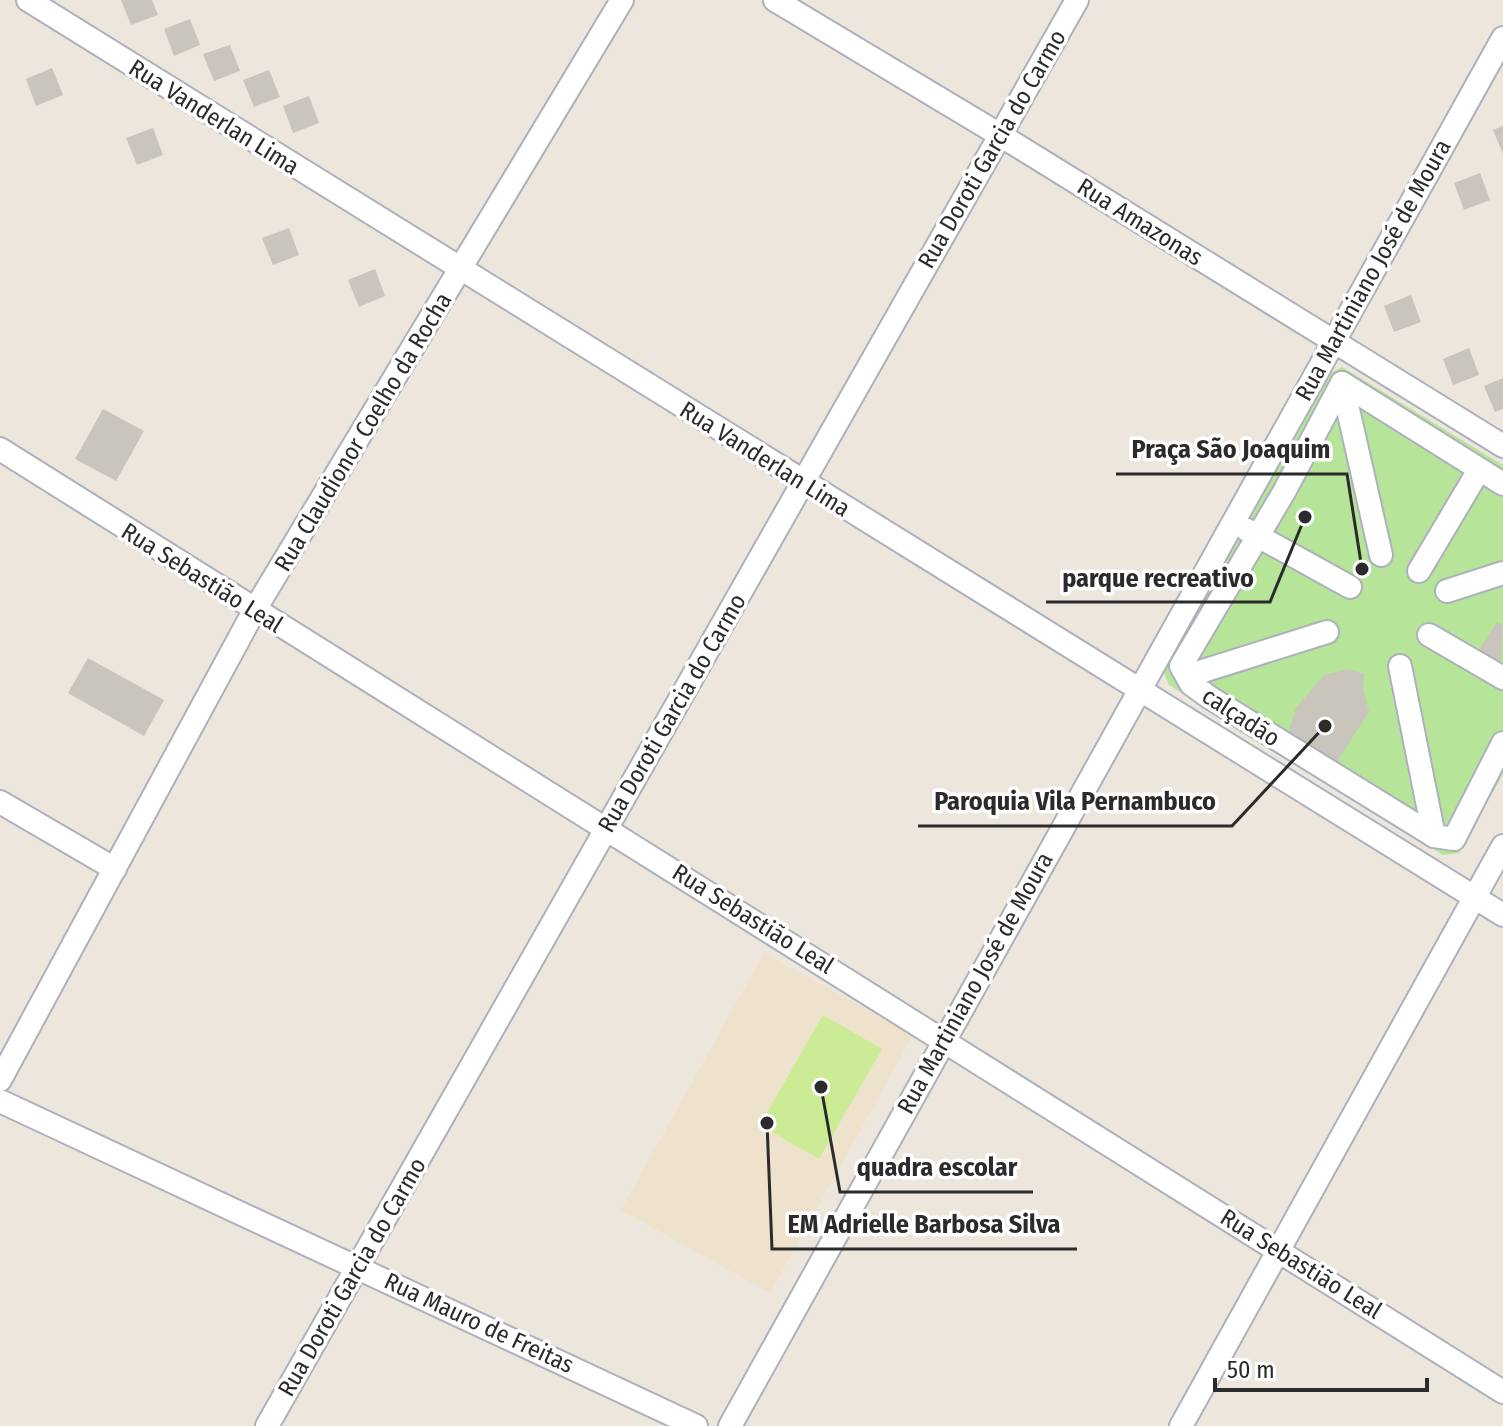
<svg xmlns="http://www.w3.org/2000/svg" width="1503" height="1426" font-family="'Fira Sans Condensed',sans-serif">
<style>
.education{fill:#efe2cc}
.green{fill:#b6e599}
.pitch{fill:#cbec94}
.building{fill:#c9c4bc}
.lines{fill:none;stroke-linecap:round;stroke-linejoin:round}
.street-casing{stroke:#adb1bb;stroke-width:26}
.street{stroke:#fff;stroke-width:22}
.labels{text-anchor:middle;stroke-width:7;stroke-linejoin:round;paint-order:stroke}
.street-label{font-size:24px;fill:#2b2b2b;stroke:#fff}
.leader{fill:none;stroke:#2b2b2b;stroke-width:3}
.callout-dot{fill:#2b2b2b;stroke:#fff;stroke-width:3}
.callout-label{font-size:26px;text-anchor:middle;font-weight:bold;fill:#2b2b2b;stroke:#fff;stroke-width:7;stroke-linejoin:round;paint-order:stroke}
</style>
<rect width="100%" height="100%" fill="#ede6dd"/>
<!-- education -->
<path class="education" d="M764,953L913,1035L770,1293L621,1210Z"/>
<!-- green -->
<path class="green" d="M1342,367L1503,465V774L1459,853L1443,855L1169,685L1164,673L1330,373Z"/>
<!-- pitch -->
<path class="pitch" d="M823,1015L882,1049L819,1159L760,1125Z"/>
<!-- building -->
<g class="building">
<path d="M121,0H152L158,15L131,25Z"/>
<path d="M190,19L200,45L174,56L164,29Z"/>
<path d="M230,45L240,71L214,81L203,54Z"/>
<path d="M52,68L63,95L36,106L26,79Z"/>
<path d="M269,70L280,97L254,107L243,80Z"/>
<path d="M309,96L319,123L293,133L283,106Z"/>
<path d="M1503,126V154L1493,130Z"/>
<path d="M153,128L163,155L137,165L126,138Z"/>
<path d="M1480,173L1490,200L1464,210L1454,183Z"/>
<path d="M289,228L299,255L273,265L262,238Z"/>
<path d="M375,269L385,296L359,307L348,280Z"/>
<path d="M1411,295L1421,322L1394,332L1384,306Z"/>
<path d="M1469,348L1479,375L1453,385L1443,359Z"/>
<path d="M1503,378V409L1495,412L1484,386Z"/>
<path d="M103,409L144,431L116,481L75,459Z"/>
<path d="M1497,622L1503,626L1501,666L1478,652Z"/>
<path d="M88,658L164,700L144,736L68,693Z"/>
<path d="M1349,669L1364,674L1363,689L1369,712L1332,769L1286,740L1296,708L1324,675Z"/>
</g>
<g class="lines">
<defs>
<g id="street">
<path d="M28,0L1503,915"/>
<path d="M775,0L1000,135L1503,446"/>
<path d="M1342,383L1381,555"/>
<path d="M0,449L1503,1392"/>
<path d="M1503,484L1342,383L1284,492L1181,666L1191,684L1209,697L1434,836L1454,839L1503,743"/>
<path d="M1247,530L1350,587"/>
<path d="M1419,571L1479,470"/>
<path d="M1447,591L1503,573"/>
<path d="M1429,635L1503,678"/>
<path d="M1400,666L1434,836"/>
<path d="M1187,676L1327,632"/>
<path d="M0,802L115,869"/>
<path d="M0,1080L254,611L622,0"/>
<path d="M0,1101L696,1426"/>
<path d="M267,1426L1077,0"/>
<path d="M730,1426L1503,38"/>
<path d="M1181,1426L1503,846"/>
</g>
</defs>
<!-- street casing -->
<use href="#street" class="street-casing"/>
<!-- street -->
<use href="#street" class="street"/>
</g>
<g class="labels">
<!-- street labels -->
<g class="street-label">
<text transform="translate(214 117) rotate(32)" y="8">Rua Vanderlan Lima</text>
<text transform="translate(992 149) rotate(-60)" y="8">Rua Doroti Garcia do Carmo</text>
<text transform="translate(1140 222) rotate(32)" y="8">Rua Amazonas</text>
<text transform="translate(1373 270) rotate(-61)" y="8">Rua Martiniano José de Moura</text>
<text transform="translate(363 432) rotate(-59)" y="8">Rua Claudionor Coelho da Rocha</text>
<text transform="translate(765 459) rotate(32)" y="8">Rua Vanderlan Lima</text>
<text transform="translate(202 578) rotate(32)" y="8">Rua Sebastião Leal</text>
<text transform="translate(672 713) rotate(-60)" y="8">Rua Doroti Garcia do Carmo</text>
<text transform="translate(1241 717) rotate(33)" y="8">calçadão</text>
<text transform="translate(753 919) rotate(32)" y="8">Rua Sebastião Leal</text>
<text transform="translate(975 983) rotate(-61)" y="8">Rua Martiniano José de Moura</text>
<text transform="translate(1301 1264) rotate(32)" y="8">Rua Sebastião Leal</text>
<text transform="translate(352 1277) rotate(-60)" y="8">Rua Doroti Garcia do Carmo</text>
<text transform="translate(479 1323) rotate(25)" y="8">Rua Mauro de Freitas</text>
</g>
</g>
<!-- callouts -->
<path class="leader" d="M1362 569L1347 474H1116M1305 517L1270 602H1046M1325 726L1232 826H918M821 1087L840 1192H1033M767 1123L772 1249H1077"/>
<g class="callout-dot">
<circle cx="1362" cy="569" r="8"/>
<circle cx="1305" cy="517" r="8"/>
<circle cx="1325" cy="726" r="8"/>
<circle cx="821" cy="1087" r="8"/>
<circle cx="767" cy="1123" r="8"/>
</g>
<g class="callout-label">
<text x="1231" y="458">Praça São Joaquim</text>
<text x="1158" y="587">parque recreativo</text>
<text x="1075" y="810">Paroquia Vila Pernambuco</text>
<text x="937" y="1176">quadra escolar</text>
<text x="924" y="1233">EM Adrielle Barbosa Silva</text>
</g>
<!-- scale -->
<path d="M1215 1378v12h212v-12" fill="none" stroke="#2b2b2b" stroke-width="4"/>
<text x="1227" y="1378" font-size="24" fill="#2b2b2b" stroke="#ffffff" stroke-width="6" paint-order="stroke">50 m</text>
</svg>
